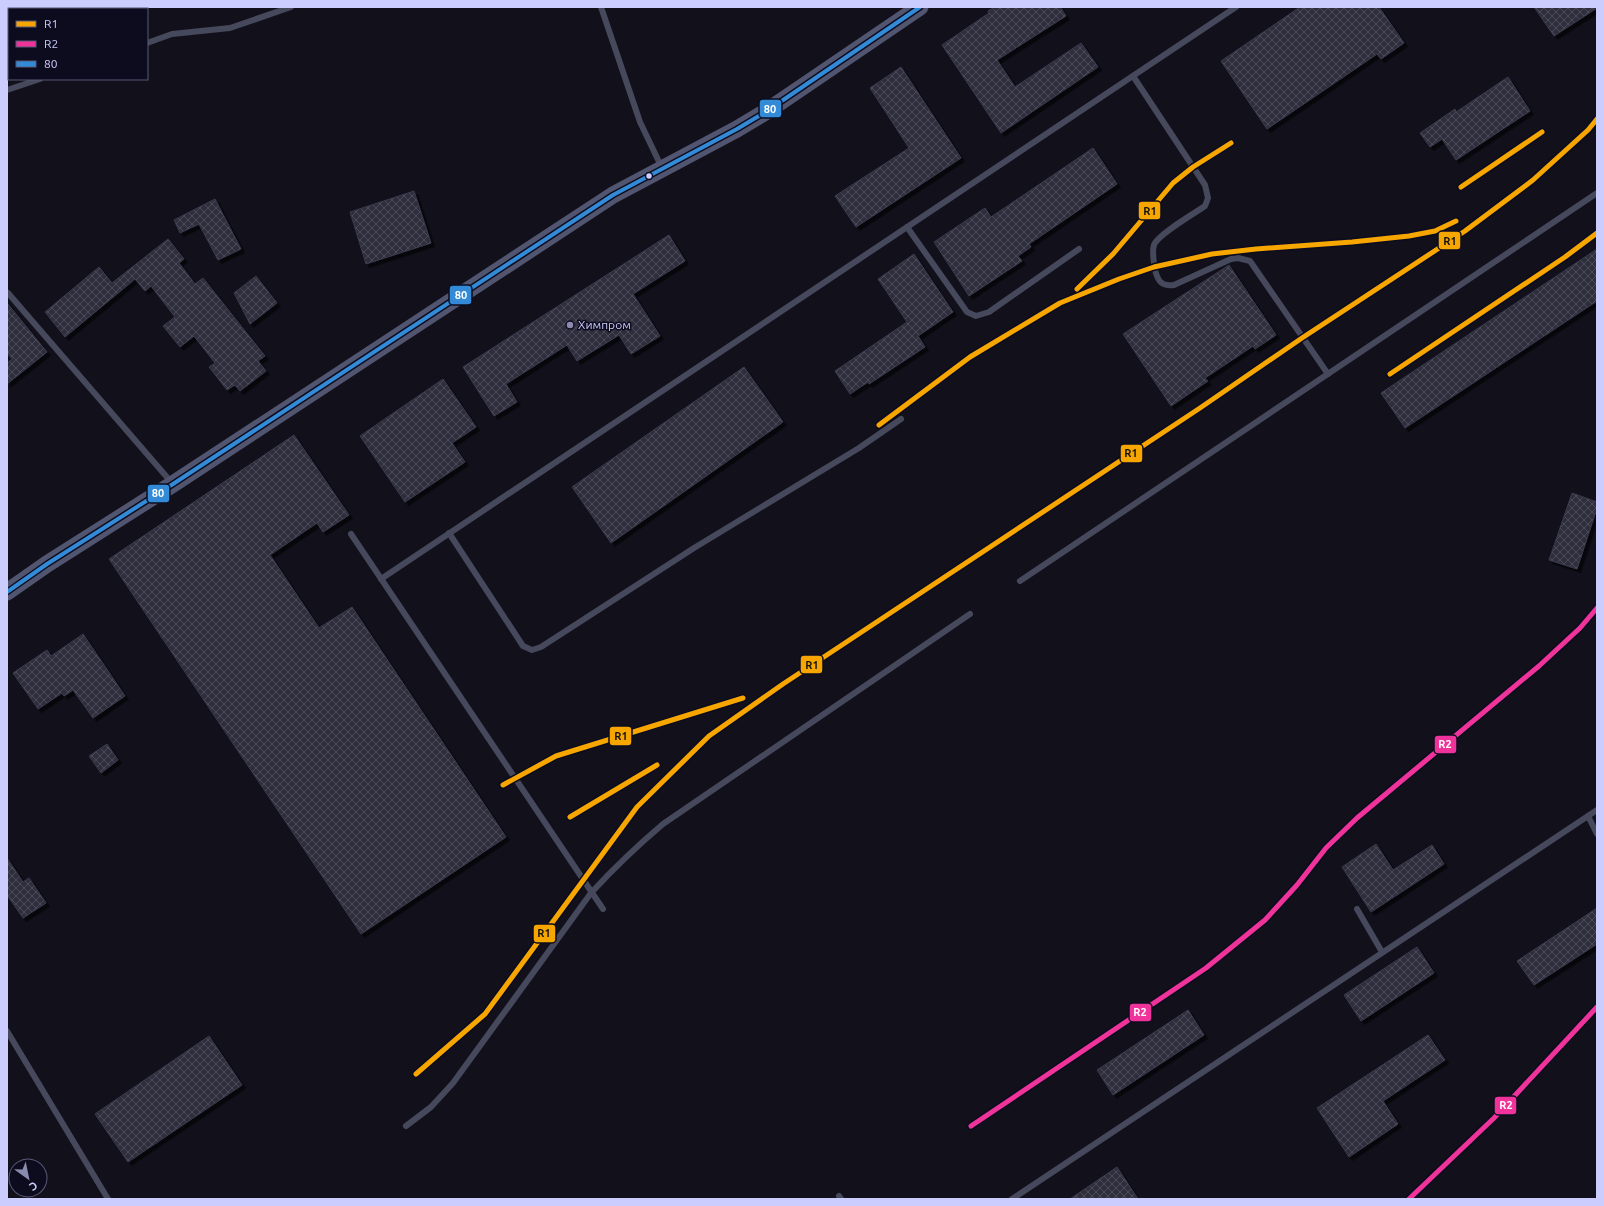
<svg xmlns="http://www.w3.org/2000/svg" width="1604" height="1206" font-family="Ubuntu,sans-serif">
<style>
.building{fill:url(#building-cross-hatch);stroke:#3b3a4e;filter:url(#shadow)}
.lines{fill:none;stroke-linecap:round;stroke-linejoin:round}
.lane{stroke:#46485c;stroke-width:6}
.secondary{stroke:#52556f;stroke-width:17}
.bus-1-casing{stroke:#0d0c1f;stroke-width:7}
.bus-1{stroke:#338bd7;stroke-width:4}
.rail-1-casing{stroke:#0d0c1f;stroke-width:8}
.rail-2-casing{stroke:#0d0c1f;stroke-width:8}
.rail-1{stroke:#f7a600;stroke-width:5}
.rail-2{stroke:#ef339a;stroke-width:5}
.bus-dot{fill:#cbcdfe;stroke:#0d0c1f;stroke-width:1.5}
.poi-dot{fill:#8a8baf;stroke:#0d0c1f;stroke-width:1.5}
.labels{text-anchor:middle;stroke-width:3;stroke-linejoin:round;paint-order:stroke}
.poi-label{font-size:12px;fill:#cbcdfe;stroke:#0d0c1f;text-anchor:start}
.line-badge{stroke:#0d0c1f;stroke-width:1.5}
.badge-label{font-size:11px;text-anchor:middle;font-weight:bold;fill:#fff}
.pale-badge-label{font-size:11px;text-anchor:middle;font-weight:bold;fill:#111}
</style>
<defs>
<pattern id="building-cross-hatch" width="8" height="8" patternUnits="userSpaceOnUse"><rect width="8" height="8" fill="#2e2e3d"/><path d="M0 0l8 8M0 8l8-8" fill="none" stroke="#4b4b5a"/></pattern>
<filter id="shadow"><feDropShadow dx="3.5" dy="3.5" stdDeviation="0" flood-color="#0009"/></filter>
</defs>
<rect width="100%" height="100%" fill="#11101b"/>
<!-- building -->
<g class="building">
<path d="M995,7H1060L1066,16L997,60L1015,87L1081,43L1098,67L1001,133L942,45L989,13L988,11Z"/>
<path d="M1300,7H1379L1404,43L1381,59L1377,54L1267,129L1221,61Z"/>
<path d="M1534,7H1597V8L1554,36Z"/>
<path d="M901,67L961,158L856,227L835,196L909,148L870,88Z"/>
<path d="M1508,77L1530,111L1456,160L1442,139L1430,147L1420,133L1455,109L1456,112Z"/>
<path d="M1093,148L1117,184L1029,244L1031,247L1018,256L1022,261L969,296L934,242L985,208L991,217Z"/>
<path d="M414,191L431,243L366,264L350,212Z"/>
<path d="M215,199L241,249L218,260L199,224L180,233L174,220Z"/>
<path d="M669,235L685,261L633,294L660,336L631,354L619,335L577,361L567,345L506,384L517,402L494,416L463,367Z"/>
<path d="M168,239L184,259L179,263L195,284L203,278L265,356L258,361L266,371L240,391L235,385L227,390L209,367L215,363L194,336L180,347L163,326L175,317L151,286L145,291L135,279L65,337L45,312L99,267L112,283Z"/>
<path d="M1597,249V301L1405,428L1381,393Z"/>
<path d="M914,254L953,312L918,336L925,347L869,384L868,382L850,394L835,371L907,322L878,279Z"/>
<path d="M1229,265L1276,335L1255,349L1253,346L1205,378L1208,381L1171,406L1123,334Z"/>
<path d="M256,276L277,303L250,324L234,293Z"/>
<path d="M7,303L47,352L7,384V363L12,359L7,353Z"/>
<path d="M744,367L783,422L611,543L572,487Z"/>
<path d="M443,379L476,427L452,443L465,462L405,502L360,436Z"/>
<path d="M294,435L349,515L323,532L317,523L270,555L319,628L352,607L506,837L361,934L109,559Z"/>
<path d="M1572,493L1597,502V508L1577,569L1549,560Z"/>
<path d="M83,634L125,696L93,718L73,690L64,696L62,693L38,709L13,673L47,650L51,656Z"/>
<path d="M107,744L118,760L101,773L89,756Z"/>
<path d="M1376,844L1393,870L1432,845L1444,864L1371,912L1342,867Z"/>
<path d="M7,858L23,882L29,878L46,903L23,918L7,895Z"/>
<path d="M1597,908V944L1534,985L1517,961Z"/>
<path d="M1417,947L1434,973L1361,1021L1344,995Z"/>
<path d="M1188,1010L1204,1035L1113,1095L1097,1070Z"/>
<path d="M1428,1035L1445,1060L1383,1101L1398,1124L1349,1157L1317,1108Z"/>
<path d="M209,1036L242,1085L128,1162L95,1114Z"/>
<path d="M1117,1167L1138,1199H1070Z"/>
</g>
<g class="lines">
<!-- lane -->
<g class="lane">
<path d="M601,7L640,122L662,168"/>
<path d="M147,43L172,34L230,28L291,7"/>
<path d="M1133,76L1205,185L1208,198L1205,206C1195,213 1157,235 1154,245C1152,251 1154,270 1157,276C1160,284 1165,286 1174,285L1231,259L1238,258L1250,261L1328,374"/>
<path d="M7,90L40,79"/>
<path d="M907,227L967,312L976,316L989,312L1079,249"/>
<path d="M8,293L172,483"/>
<path d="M449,533L523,646L532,650L541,647L694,548L859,448L901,419"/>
<path d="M351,534L603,909"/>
<path d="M381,579L1236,7"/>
<path d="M1020,581L1597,193"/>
<path d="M1588,816L1597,834"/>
<path d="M1357,909L1382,952"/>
<path d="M7,1031L108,1199"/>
<path d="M406,1126L431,1107L453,1083L591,893C614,868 637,846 663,824L970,614"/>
<path d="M839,1196L841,1199"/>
<path d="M1012,1199L1597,810"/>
</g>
<!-- secondary -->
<path class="secondary" d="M7,592L47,564L173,484L613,195L737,129L767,111L920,7"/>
<defs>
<path id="bus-1" d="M7,592L47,564L173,484L613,195L737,129L767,111L920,7"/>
</defs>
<!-- bus-1 casing -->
<use href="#bus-1" class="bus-1-casing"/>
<!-- bus-1 -->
<use href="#bus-1" class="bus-1"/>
<defs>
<g id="rail-1">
<path d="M1461,187L1542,132"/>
<path d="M1077,289L1113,254L1173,183L1193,167L1231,143"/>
<path d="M1390,374L1565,257L1597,233"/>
<path d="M879,425L970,357L1060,303L1119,279L1154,267L1212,254L1256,249L1352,242L1409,236L1435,231L1456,221"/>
<path d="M503,785L556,756L743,698"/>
<path d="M570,817L657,765"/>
<path d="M416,1074L485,1014L637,807L709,736L783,684L1200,408L1302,338L1465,231L1533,180L1588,130L1597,119"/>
</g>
<g id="rail-2">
<path d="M971,1126L1206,968L1265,920L1297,885L1326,848L1357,818L1539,666L1580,628L1597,608"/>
<path d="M1409,1199L1494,1118L1597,1007"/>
</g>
</defs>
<!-- rail-1 casing -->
<use href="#rail-1" class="rail-1-casing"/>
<!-- rail-2 casing -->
<use href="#rail-2" class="rail-2-casing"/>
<!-- rail-1 -->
<use href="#rail-1" class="rail-1"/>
<!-- rail-2 -->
<use href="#rail-2" class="rail-2"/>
</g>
<!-- markers -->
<circle class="bus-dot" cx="649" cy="176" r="3.5"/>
<circle class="poi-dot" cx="570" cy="325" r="4"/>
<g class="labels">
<!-- poi labels -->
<g class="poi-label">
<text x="578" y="329">Химпром</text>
</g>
</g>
<g class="line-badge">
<rect x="759" y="99" width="23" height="19" rx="4" fill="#338bd7"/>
<rect x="1138" y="201" width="23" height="19" rx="4" fill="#f7a600"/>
<rect x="1438" y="231" width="23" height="19" rx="4" fill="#f7a600"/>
<rect x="449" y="285" width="23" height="20" rx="4" fill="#338bd7"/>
<rect x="1120" y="444" width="23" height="19" rx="4" fill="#f7a600"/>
<rect x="147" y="484" width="23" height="19" rx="4" fill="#338bd7"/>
<rect x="800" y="655" width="23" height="19" rx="4" fill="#f7a600"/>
<rect x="609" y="726" width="23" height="20" rx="4" fill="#f7a600"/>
<rect x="1434" y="735" width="23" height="19" rx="4" fill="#ef339a"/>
<rect x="533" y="924" width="23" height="19" rx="4" fill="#f7a600"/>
<rect x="1129" y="1003" width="23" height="19" rx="4" fill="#ef339a"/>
<rect x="1494" y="1096" width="23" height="19" rx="4" fill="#ef339a"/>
</g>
<g class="badge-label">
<text x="770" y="113">80</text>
<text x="461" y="299">80</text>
<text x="158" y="497">80</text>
<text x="1445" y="748">R2</text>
<text x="1140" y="1016">R2</text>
<text x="1506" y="1109">R2</text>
</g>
<g class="pale-badge-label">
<text x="1150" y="215">R1</text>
<text x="1450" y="245">R1</text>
<text x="1131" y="457">R1</text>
<text x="812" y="669">R1</text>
<text x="621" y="740">R1</text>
<text x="544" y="937">R1</text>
</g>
<!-- border -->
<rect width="1604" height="1206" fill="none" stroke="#cbcdfe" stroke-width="16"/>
<!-- legend -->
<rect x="8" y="8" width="140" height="72" fill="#0d0c1f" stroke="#595978"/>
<rect x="16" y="21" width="20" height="6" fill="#f7a600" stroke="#595978"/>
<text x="44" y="28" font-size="12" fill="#cbcdfe">R1</text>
<rect x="16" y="41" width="20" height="6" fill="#ef339a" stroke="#595978"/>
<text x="44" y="48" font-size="12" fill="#cbcdfe">R2</text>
<rect x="16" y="61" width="20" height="6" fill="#338bd7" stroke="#595978"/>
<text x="44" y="68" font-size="12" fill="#cbcdfe">80</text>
<!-- north arrow -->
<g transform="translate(28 1178) rotate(147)"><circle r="19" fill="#0d0c1f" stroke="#595978"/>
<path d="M0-3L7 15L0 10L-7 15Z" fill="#8a8baf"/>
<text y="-6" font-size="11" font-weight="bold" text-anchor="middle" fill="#cbcdfe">С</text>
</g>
</svg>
